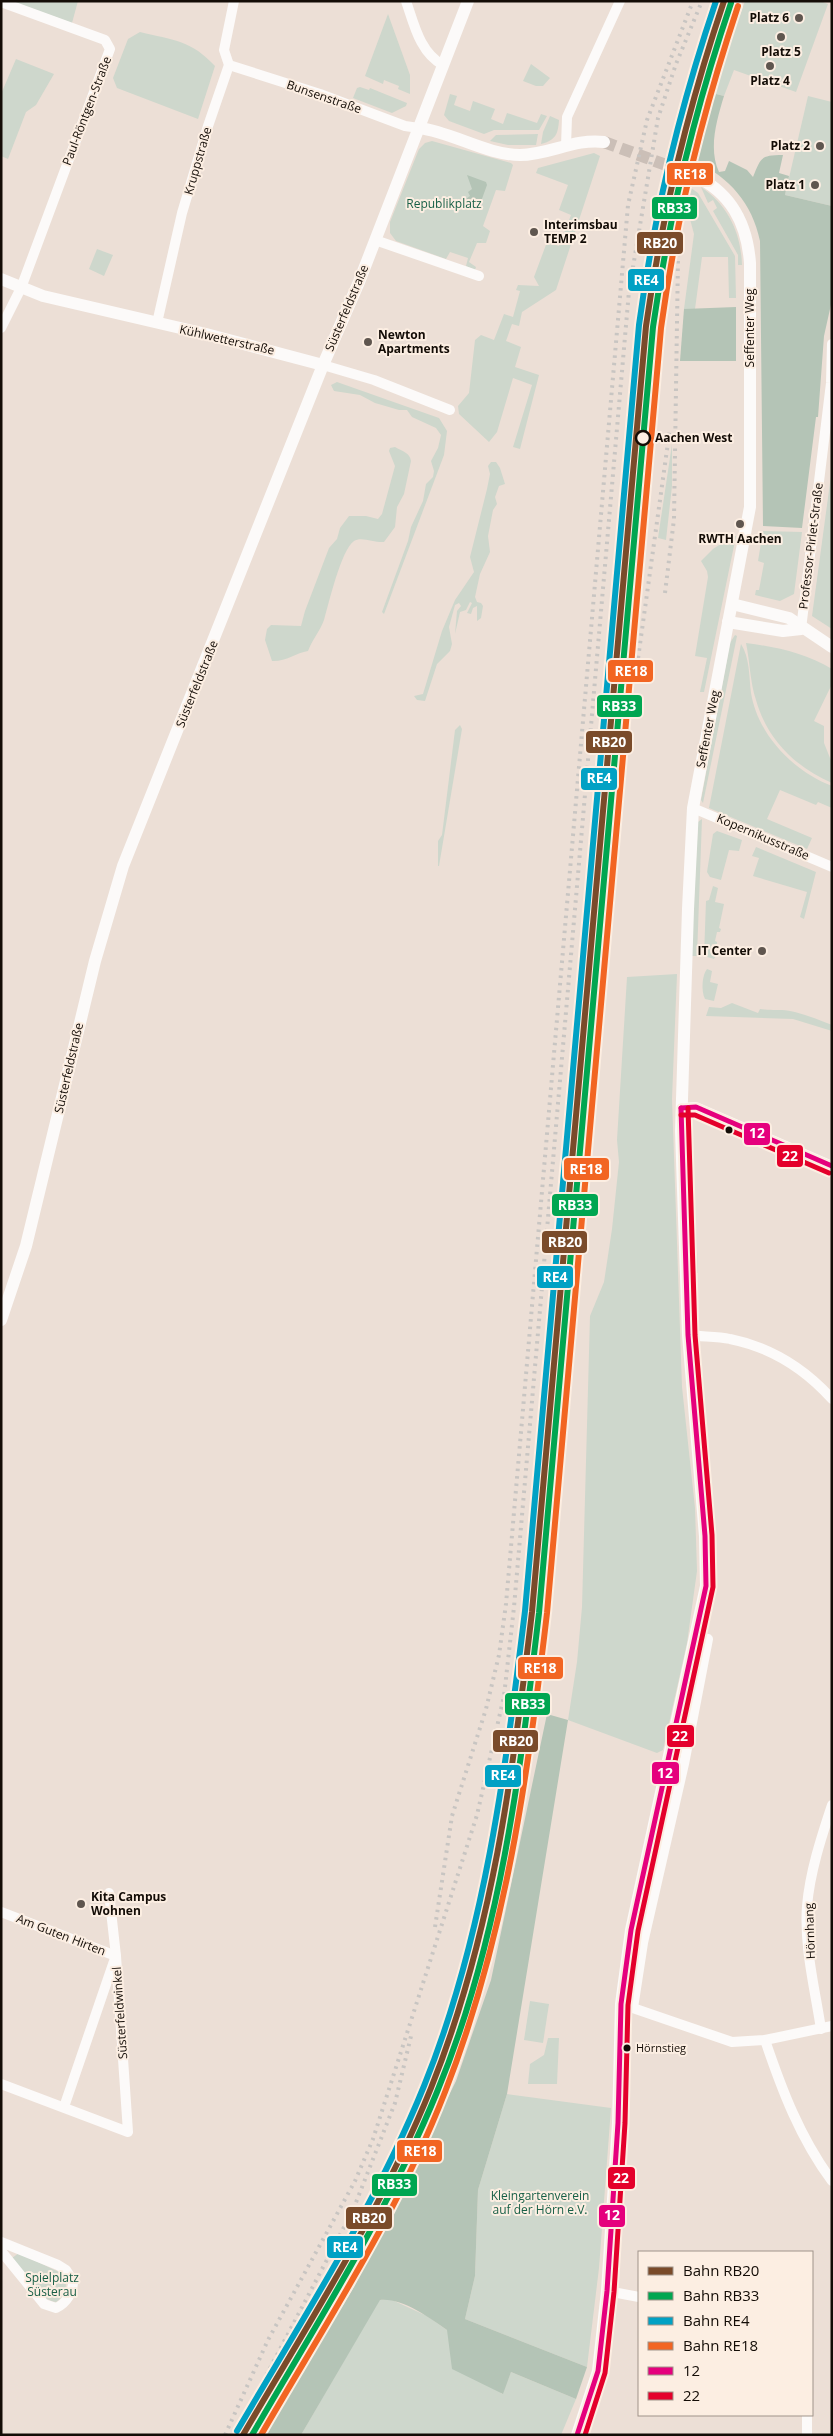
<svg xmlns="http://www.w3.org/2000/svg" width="833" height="2436" font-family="'Open Sans',sans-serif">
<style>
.green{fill:#ced7cc}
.forest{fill:#b4c4b6}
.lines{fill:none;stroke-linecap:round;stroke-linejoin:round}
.tertiary-tunnel{stroke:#cbbfb7;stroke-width:12;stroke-dasharray:12 6;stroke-linecap:butt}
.minor{stroke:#fcfaf9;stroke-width:10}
.tertiary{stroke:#fcfaf9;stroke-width:12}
.rail{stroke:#c8c5c2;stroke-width:4;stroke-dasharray:2.5 5;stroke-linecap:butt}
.bus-1-casing{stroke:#fceee2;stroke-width:9}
.bus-2-casing{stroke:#fceee2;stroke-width:9}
.bus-1{stroke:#e5007d;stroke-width:5}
.bus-2{stroke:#e4002b;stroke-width:5}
.rail-1-casing{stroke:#fceee2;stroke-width:10}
.rail-2-casing{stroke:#fceee2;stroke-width:10}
.rail-3-casing{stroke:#fceee2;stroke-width:10}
.rail-4-casing{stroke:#fceee2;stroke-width:10}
.rail-1{stroke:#7a4b2a;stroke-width:6}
.rail-2{stroke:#00a651;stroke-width:6}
.rail-3{stroke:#01a1c4;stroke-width:6}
.rail-4{stroke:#f26522;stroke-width:6}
.poi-dot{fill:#5f564f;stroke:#fceee2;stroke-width:2}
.stop-dot{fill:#fceee2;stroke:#130c06;stroke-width:2.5}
.bus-dot{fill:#130c06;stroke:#fceee2;stroke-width:2}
.labels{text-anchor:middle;stroke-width:4;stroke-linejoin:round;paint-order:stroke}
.bus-label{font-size:11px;fill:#130c06;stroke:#fceee2;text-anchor:start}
.poi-label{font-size:12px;font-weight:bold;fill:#130c06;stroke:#fceee2;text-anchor:end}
.street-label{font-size:12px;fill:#130c06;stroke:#fceee2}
.park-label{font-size:12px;fill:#175f46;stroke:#fceee2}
.stop-label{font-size:12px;font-weight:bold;fill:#130c06;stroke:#fceee2;text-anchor:start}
.line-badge{stroke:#fceee2;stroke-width:2}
.badge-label{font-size:14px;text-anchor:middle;font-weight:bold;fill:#fff}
</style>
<rect width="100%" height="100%" fill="#ecdfd6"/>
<!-- green -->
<g class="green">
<path d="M11,1H78L72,23Z"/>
<path d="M745,1H820L828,4L796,92L734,70L724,96L712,93Z"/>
<path d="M388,14L410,75V94L398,89L399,86L384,80L383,84L365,76Z"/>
<path d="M140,32C173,40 191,40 215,66L198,119L117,88L113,78L128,39Z"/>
<path d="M16,59L54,74L36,105L26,112L8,159L1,156V94Z"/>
<path d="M531,64L550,78L543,86H536L523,81Z"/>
<path d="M360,87L369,90L370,88L407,103L406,106L392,113L353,98L357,88Z"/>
<path d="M450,94L457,96L454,105L470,111L473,101L495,109L491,119L503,124L507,113L537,123L541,114L547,116L539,130H494L484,134L449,121L444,115Z"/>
<path d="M808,96L832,102V206L785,195Z"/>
<path d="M550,116L559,120C558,134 556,140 541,144L543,132Z"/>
<path d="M538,134L536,145H508L490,141L496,135Z"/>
<path d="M432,141L511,163L513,165L505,191L496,190L483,226L490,231L486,243H477L469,262L476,267L475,270L466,266L468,258L450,252L446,259L396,241L390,233V222L419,149L425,143Z"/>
<path d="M594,153L600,156L556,290L522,312L519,326L512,324L506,341L521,347L515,367L539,375L520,449L513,447L532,385L513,378L497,432L489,442L459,414L458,406L469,393L475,340L481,335L494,340L504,314L513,317L520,291L516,290L518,285L539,286L534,277L547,242L559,246L571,215L559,210L568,185L536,173L538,168Z"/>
<path d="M701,187C728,205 741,233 742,265H738V255L713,211L717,208L713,200L708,203Z"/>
<path d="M691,188L698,193L735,256L736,298H729L728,257H702L695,309H684L694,234L687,208Z"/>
<path d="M97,249L113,255L104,276L89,269Z"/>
<path d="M337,382L439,418L447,431L444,455L384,614L382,612L408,541L411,527L423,501L426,484L433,477L434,471L431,461L438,448L441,435L436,428L412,417L407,410H399L375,403L360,395L334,391L331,385Z"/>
<path d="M672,444V486L666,540L658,538Z"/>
<path d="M395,447C402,451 410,453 411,461L404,494L397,507L395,527L384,542C375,543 361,536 354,541C341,550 329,603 324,620C320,631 312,640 308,651C296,653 285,662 272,661L265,640L267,629L271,625L301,626L305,611L329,548L337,539L340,528L349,516H366L378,519L382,514L395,466L389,451L390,448Z"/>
<path d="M491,462H496L500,468L505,484L499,486L495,497L497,504L493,510L488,536L490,552L480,574L475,597L477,602L481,603L483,606L481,618L477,621V606L473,608L471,614L467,613L472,603L470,602L466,610L460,612L455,634L457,611L461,606L459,603L455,605L449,627L452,644L450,651L437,664L425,701L417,700L414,696L423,694L442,631L455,600L474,572L470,557L487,489L490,474L488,466Z"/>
<path d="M832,468V629L812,616Z"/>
<path d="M763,531L802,532L794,594L780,601L755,595L756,590H759L764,563L758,561Z"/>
<path d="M733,536H736L704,692H700L707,658L695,656L708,577L707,571L701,561L713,549Z"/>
<path d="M735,635L737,636L703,803L701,800L730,643Z"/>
<path d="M746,643C777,647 805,653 832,669V684L814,721L824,726V743L832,763V783C795,767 767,739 756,700C750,682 750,662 746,643Z"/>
<path d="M741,644C750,658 749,677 751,693C758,735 793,771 832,786V808L818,802L816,805L780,790L767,819L812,838L807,849L709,808Z"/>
<path d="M460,725L462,729L439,866H438V841L442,835L455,730Z"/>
<path d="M702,819L697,956H691L698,822Z"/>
<path d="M717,831L742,840L739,851L729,850L721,880L710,877L707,872L713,834Z"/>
<path d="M756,847L816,872L804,919L800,917L807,892L753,876L759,858L752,856Z"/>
<path d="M713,886L718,888L715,902L724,904L719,928L721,929L720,932H717L715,941L717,942V945L712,944L710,952L717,954L714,959L704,956L706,901L709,900Z"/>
<path d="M707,969L712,971L710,982L718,984L714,1001L705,999C701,991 702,975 707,969Z"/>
<path d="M677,974L672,1099L682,1387L695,1508L697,1571L687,1643L663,1750L657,1753L568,1720L577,1662L582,1607L590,1316L604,1282L612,1229L619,1162L617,1140L627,977Z"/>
<path d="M732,1003L758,1013L760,1009C768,1010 777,1010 782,1010C795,1010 819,1020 832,1025V1031L793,1019L706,1016L709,1007L721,1008Z"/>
<path d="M690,1205H695L698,1273H693Z"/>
<path d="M702,1646L704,1648L684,1736L681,1763L630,1998L628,1996L634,1938L699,1647Z"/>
<path d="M530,2001L549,2004L543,2043L524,2040Z"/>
<path d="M548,2038H559L557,2084H528L530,2064L544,2055Z"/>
<path d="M507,2094L611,2108L599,2268L587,2367L465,2319L475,2276L478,2190Z"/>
<path d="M19,2253L61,2273C69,2283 67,2295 56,2302C38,2300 23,2272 12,2258Z"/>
<path d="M390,2299L427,2316L447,2330L502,2394L511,2372L576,2399L561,2435H301L379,2300Z"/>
</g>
<!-- forest -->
<g class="forest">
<path d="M712,93L724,96C717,119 708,149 719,172L725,171L729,161L747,170L753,177C761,158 760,155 783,155L779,173L789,176L785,195L832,206V300L824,336L818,417H816L802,528L763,526L760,241C752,203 730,178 695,161L707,104Z"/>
<path d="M467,175L486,182L487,185L479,207L465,205L463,201L470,196L468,192L472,189Z"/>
<path d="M736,307V361H680L684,309Z"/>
<path d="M547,1714L568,1720L507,2094L478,2190L475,2276L465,2319L587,2367L576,2399L511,2372L503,2394L452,2369L447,2330C428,2317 403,2298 380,2300L301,2435H264L354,2287L456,2081L491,1980Z"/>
</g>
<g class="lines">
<!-- tertiary-tunnel -->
<path class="tertiary-tunnel" d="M604,142L693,175"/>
<!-- minor -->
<g class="minor">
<path d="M406,1C414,24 420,53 443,65"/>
<path d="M1,2L105,40L110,49L21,288L1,328"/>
<path d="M229,65L320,94L405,126L419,128"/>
<path d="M566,146L567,117L620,1"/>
<path d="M375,240L479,276"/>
<path d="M157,323L182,213L208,126L229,65L224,50L234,1"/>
<path d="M323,365L374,380L450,410"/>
<path d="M801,629L831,383L832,344"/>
<path d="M693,808L832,867"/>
<path d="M681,1108L696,1107L832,1166"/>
<path d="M688,1335C702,1337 717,1336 730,1339C770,1347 805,1369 832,1399"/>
<path d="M1,1912L116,1956"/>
<path d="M627,2006L732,2042L765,2040L832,2026"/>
<path d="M633,2008L643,1943L684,1764L708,1639L696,1637"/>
<path d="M821,2029C815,1989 804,1947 807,1906C810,1872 821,1838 832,1805"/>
<path d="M765,2040C782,2090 800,2138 832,2181"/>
<path d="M1,2084L128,2132L116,1956L109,1893"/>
<path d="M64,2107L114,1961"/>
<path d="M1,2242L58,2265L66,2270L73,2281C73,2292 67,2303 56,2308L44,2304L1,2251"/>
<path d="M607,2291L639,2297"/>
<path d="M807,2415V2435"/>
</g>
<!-- tertiary -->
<g class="tertiary">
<path d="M419,128C452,132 487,155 520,155C549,155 575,138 604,142"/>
<path d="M1,279L43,296L206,334L323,365"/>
<path d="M732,604L789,618L832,647"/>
<path d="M728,622L783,631L801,629"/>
<path d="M1,1320L26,1246L95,961L123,866L323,365L359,282L468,1"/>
<path d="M577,2435L598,2371L607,2291L618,2123L621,2004L631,1930L706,1586L705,1536L688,1335L681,1131L688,909L693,808L750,507V263C747,223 731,192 693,175"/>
</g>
<!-- rail -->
<g class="rail">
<path d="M665,593L674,519L678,257L682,208"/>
<path d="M636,673L670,428"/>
<path d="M435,1927L452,1816L486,1709L499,1655L506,1604L628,205L647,120L693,1"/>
<path d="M225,2435L268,2340L355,2181L373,2139L477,1815L504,1696L514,1607L629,291L658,118L676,64L702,1"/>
<path d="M235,2435L353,2210L395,2103L412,2032"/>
</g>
<defs>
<g id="bus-1">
<path d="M681,1108L696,1107L832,1166"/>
<path d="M577,2435L598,2371L607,2291L618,2123L621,2004L631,1930L706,1586L705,1536L688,1335L681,1108"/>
</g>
<g id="bus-2">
<path d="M681,1115H695L829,1173"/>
<path d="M585,2435L605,2373L614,2292L625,2123L628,2005L638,1931L713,1587L712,1535L695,1335L688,1108"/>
</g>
</defs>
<!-- bus-1 casing -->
<use href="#bus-1" class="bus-1-casing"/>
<!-- bus-2 casing -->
<use href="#bus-2" class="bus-2-casing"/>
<!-- bus-1 -->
<use href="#bus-1" class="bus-1"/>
<!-- bus-2 -->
<use href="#bus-2" class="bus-2"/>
<defs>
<path id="rail-1" d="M243,2435C309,2322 382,2210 431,2088C492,1936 513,1773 532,1612L646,326C662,215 688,108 724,1"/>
<path id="rail-2" d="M252,2435C317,2323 388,2212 437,2092C500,1940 520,1774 539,1613L653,327C669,216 695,109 731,3"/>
<path id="rail-3" d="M237,2431C303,2318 375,2207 424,2086C485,1935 505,1772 525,1611L639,325C654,214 680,107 716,1"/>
<path id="rail-4" d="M261,2435C326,2323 398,2213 445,2092C505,1939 528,1776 547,1613L661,328C676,218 703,111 738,6"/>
</defs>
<!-- rail-1 casing -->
<use href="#rail-1" class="rail-1-casing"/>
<!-- rail-2 casing -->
<use href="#rail-2" class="rail-2-casing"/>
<!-- rail-3 casing -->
<use href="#rail-3" class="rail-3-casing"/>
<!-- rail-4 casing -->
<use href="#rail-4" class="rail-4-casing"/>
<!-- rail-1 -->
<use href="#rail-1" class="rail-1"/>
<!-- rail-2 -->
<use href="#rail-2" class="rail-2"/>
<!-- rail-3 -->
<use href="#rail-3" class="rail-3"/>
<!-- rail-4 -->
<use href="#rail-4" class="rail-4"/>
</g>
<!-- markers -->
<g class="poi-dot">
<circle cx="799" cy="18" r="5"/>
<circle cx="781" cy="37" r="5"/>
<circle cx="770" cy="66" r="5"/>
<circle cx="820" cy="146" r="5"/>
<circle cx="815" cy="185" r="5"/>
<circle cx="534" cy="232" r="5"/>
<circle cx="368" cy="342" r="5"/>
<circle cx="740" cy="524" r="5"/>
<circle cx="762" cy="951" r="5"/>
<circle cx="81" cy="1904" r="5"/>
</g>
<circle class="stop-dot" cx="643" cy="438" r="7"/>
<g class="bus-dot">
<circle cx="729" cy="1130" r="4.5"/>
<circle cx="627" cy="2048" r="4.5"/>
</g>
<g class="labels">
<!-- bus labels -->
<g class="bus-label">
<text x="636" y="2052">Hörnstieg</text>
</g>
<!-- poi labels -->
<g class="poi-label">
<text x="789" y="22">Platz 6</text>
<text x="781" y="56" text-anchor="middle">Platz 5</text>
<text x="770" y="85" text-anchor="middle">Platz 4</text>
<text x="810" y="150">Platz 2</text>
<text x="805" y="189">Platz 1</text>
<text x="544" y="229" text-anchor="start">Interimsbau<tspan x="544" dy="14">TEMP 2</tspan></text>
<text x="378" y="339" text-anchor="start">Newton<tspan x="378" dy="14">Apartments</tspan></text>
<text x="740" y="543" text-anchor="middle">RWTH Aachen</text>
<text x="752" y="955">IT Center</text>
<text x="91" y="1901" text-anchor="start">Kita Campus<tspan x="91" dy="14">Wohnen</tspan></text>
</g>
<!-- street labels -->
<g class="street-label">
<text transform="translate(324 97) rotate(19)" y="4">Bunsenstraße</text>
<text transform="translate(87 111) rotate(-69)" y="4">Paul-Röntgen-Straße</text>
<text transform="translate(198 161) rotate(-74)" y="4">Kruppstraße</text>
<text transform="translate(347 308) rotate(-67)" y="4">Süsterfeldstraße</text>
<text transform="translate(750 328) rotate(-90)" y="4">Seffenter Weg</text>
<text transform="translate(227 340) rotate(13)" y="4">Kühlwetterstraße</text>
<text transform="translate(811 546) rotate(-83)" y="4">Professor-Pirlet-Straße</text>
<text transform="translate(197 684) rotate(-68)" y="4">Süsterfeldstraße</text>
<text transform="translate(708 729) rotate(-79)" y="4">Seffenter Weg</text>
<text transform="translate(763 837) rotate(23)" y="4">Kopernikusstraße</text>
<text transform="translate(69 1068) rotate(-77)" y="4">Süsterfeldstraße</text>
<text transform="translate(810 1931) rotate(-92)" y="4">Hörnhang</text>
<text transform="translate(61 1935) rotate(21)" y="4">Am Guten Hirten</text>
<text transform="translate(120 2013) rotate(-94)" y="4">Süsterfeldwinkel</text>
</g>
<!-- park labels -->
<g class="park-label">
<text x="444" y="208">Republikplatz</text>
<text x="540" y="2200">Kleingartenverein<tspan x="540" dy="14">auf der Hörn e.V.</tspan></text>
<text x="52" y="2282">Spielplatz<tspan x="52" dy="14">Süsterau</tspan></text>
</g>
<!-- stop labels -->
<g class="stop-label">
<text x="655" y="442">Aachen West</text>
</g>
</g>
<g class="line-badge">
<rect x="666" y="162" width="48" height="24" rx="5" fill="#f26522"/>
<rect x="651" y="196" width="47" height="24" rx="5" fill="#00a651"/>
<rect x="636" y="231" width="48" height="24" rx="5" fill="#7a4b2a"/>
<rect x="627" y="268" width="38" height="24" rx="5" fill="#01a1c4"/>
<rect x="607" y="659" width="47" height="24" rx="5" fill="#f26522"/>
<rect x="596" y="694" width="47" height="24" rx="5" fill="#00a651"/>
<rect x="585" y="730" width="48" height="24" rx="5" fill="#7a4b2a"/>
<rect x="580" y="767" width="38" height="24" rx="5" fill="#01a1c4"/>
<rect x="743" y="1122" width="28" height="24" rx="5" fill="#e5007d"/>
<rect x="776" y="1144" width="28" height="24" rx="5" fill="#e4002b"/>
<rect x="563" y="1157" width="47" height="24" rx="5" fill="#f26522"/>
<rect x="551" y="1193" width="48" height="24" rx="5" fill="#00a651"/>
<rect x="541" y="1230" width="47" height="24" rx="5" fill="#7a4b2a"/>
<rect x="536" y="1265" width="38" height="24" rx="5" fill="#01a1c4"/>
<rect x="517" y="1656" width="47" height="24" rx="5" fill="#f26522"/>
<rect x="504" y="1692" width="47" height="24" rx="5" fill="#00a651"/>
<rect x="666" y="1724" width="29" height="24" rx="5" fill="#e4002b"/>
<rect x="492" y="1729" width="47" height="24" rx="5" fill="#7a4b2a"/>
<rect x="651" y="1761" width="29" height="24" rx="5" fill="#e5007d"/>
<rect x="484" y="1764" width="38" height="24" rx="5" fill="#01a1c4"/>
<rect x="396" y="2139" width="47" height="24" rx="5" fill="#f26522"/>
<rect x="607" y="2166" width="29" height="24" rx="5" fill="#e4002b"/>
<rect x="371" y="2173" width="47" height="24" rx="5" fill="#00a651"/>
<rect x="598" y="2204" width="28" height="24" rx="5" fill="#e5007d"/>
<rect x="345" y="2206" width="48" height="24" rx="5" fill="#7a4b2a"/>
<rect x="326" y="2235" width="38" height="24" rx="5" fill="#01a1c4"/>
</g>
<g class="badge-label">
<text x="690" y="179">RE18</text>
<text x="674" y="213">RB33</text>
<text x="660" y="248">RB20</text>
<text x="646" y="285">RE4</text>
<text x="631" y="676">RE18</text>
<text x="619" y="711">RB33</text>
<text x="609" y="747">RB20</text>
<text x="599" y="783">RE4</text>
<text x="757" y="1138">12</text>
<text x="790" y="1161">22</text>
<text x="586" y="1174">RE18</text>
<text x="575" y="1210">RB33</text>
<text x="565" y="1247">RB20</text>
<text x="555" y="1282">RE4</text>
<text x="540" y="1673">RE18</text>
<text x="528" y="1709">RB33</text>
<text x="680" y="1741">22</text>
<text x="516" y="1746">RB20</text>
<text x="665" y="1778">12</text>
<text x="503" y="1780">RE4</text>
<text x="420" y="2156">RE18</text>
<text x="621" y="2183">22</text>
<text x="394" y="2189">RB33</text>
<text x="612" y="2220">12</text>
<text x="369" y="2223">RB20</text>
<text x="345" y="2252">RE4</text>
</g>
<!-- border -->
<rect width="833" height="2436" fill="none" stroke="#130c06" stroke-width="5"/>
<!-- legend -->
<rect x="638" y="2251" width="175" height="165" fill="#fceee2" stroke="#9f948a"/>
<rect x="648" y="2267" width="25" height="8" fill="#7a4b2a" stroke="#9f948a"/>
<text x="683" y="2276" font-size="15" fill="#130c06">Bahn RB20</text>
<rect x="648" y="2292" width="25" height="8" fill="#00a651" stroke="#9f948a"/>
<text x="683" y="2301" font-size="15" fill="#130c06">Bahn RB33</text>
<rect x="648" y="2317" width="25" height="8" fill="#01a1c4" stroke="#9f948a"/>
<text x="683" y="2326" font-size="15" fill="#130c06">Bahn RE4</text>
<rect x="648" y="2342" width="25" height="8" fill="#f26522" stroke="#9f948a"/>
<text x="683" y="2351" font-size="15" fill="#130c06">Bahn RE18</text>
<rect x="648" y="2367" width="25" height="8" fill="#e5007d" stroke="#9f948a"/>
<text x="683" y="2376" font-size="15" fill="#130c06">12</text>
<rect x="648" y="2392" width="25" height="8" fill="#e4002b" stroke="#9f948a"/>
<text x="683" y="2401" font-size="15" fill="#130c06">22</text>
</svg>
